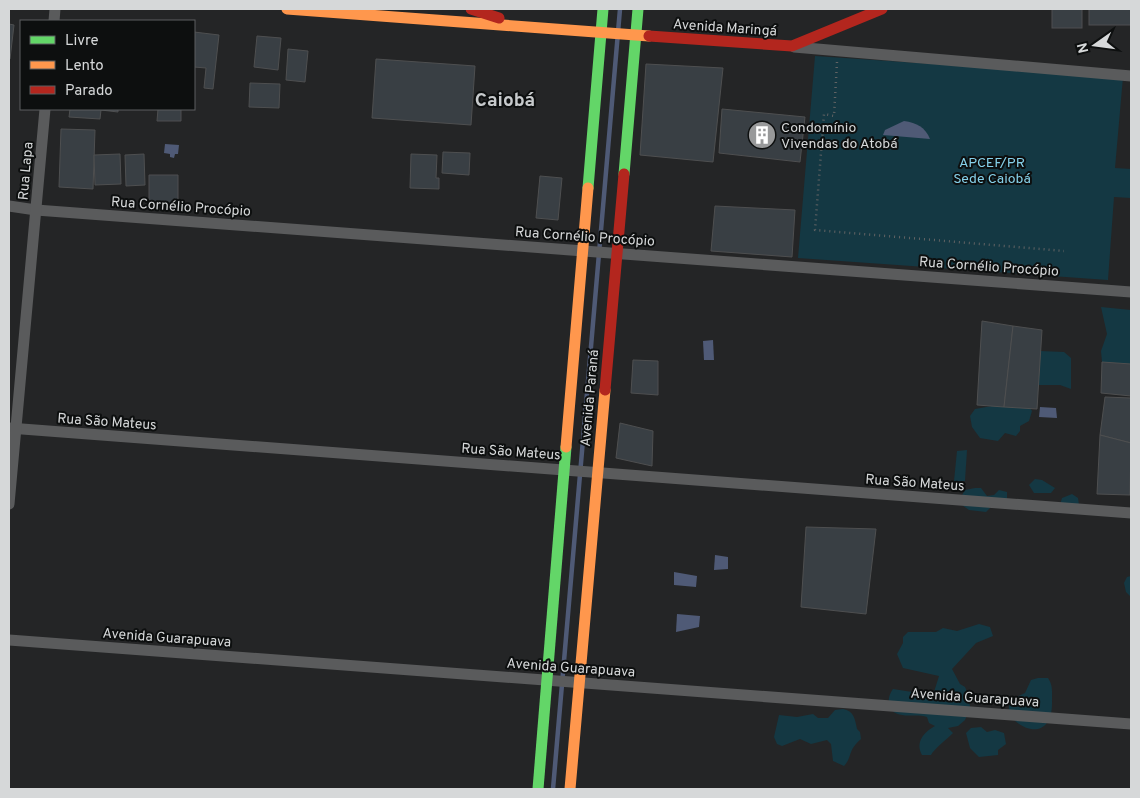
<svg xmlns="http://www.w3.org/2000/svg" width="1140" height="798" font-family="Overpass,sans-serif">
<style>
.green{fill:#143843}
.water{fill:#4f5a76}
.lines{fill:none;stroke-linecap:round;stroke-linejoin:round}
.stream{stroke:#4f5a76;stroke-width:4.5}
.building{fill:#393f44;stroke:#4e4f50}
.path{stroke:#626364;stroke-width:2.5;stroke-dasharray:1 4;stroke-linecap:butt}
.street{stroke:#5a5b5c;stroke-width:11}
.fast{stroke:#63d668;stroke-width:11}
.slow{stroke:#ff974d;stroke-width:11}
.jam{stroke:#b3261e;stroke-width:11}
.labels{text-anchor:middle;stroke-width:4;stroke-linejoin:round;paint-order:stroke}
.street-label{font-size:14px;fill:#d6d8d9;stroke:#0d0f0f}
.poi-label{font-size:14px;fill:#d6d8d9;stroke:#0d0f0f;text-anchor:start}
.park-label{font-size:14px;fill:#86d1ea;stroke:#0d0f0f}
.district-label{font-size:19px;font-weight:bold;fill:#c7cacc;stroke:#0d0f0f}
</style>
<rect width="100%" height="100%" fill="#242526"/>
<!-- green -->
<g class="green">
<path d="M815,56L1123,77L1115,168L1131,169V198L1114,197L1108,280L798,258Z"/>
<path d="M1101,307L1131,310V364L1102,362L1101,351L1107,334Z"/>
<path d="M1040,351L1064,352L1071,358V389L1060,385H1038Z"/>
<path d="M992,406L1030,408L1032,411L1029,421L1020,426V431L1016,436L1005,433L998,441L980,438L972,427L970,416L975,409Z"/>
<path d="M967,450L965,481H954L957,451Z"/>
<path d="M1035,479L1042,480L1055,488L1051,493H1034L1029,485Z"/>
<path d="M975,488H981L987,496L994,495L999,490L1007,492V500L991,507L986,512L969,510L962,505L961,497L965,490Z"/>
<path d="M1072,494L1078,498L1079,505H1060L1062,498Z"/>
<path d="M1131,576V597L1126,592L1124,583L1127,577Z"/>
<path d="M979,624L990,627L993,636L976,643L952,669L960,684L965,687L969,696L970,708L965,720L958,726L948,728L953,733C947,739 934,749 931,755H922C915,742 924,732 935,726L929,723L927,717C914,712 894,722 889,704C888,698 890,693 893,689L925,694L934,692L939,676L903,668L897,654L903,643V637L908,632H936L943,628L957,631Z"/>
<path d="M1038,678H1048C1053,685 1052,692 1052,701C1053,735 1028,737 1008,714L1010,700L1025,693L1031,680Z"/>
<path d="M843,709C854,711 855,719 857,729L860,732L861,739C847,751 853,756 844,766L833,761L831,744L827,740L811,744L800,739L782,746L777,744L774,737L779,715L797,717L813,714L818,718H828L835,710Z"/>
<path d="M981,727L987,732L995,730L1004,733L1006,744L998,750V755L979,757L970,748L966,733L971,728Z"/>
</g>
<!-- water -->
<g class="water">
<path d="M904,121C917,123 925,127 930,139L883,135L885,130Z"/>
<path d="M165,144L179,145L178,154H175L174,158L170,157V154L164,153Z"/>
<path d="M713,340L714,360H704L703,341Z"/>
<path d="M1040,407L1056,408L1057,418L1039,417Z"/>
<path d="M715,555L728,557V569L714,570Z"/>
<path d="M674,572L697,576L696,587L674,585Z"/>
<path d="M677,614L700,616L699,627L676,632Z"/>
</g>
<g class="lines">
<!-- stream -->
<path class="stream" d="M553,789L620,9"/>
</g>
<!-- building -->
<g class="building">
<rect x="1052" y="9" width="30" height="19"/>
<rect x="1089" y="9" width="42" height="16"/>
<path d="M9,24L14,25L10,59H9Z"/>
<path d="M194,32L219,35L213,89L204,88L206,68L194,67Z"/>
<path d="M257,36L281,38L278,70L254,67Z"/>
<path d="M288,49L308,51L305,82L286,80Z"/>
<path d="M376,59L475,66L471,125L372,118Z"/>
<path d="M646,64L723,68L713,162L640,155Z"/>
<path d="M250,83L280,84L279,108L249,107Z"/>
<path d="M70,109H118V112L101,110L100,119L69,117Z"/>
<path d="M158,109H181V121H157Z"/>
<path d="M722,109L805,117L800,162L719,153Z"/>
<path d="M61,129L95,130L93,189L59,187Z"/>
<path d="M443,152L470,153L469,175L442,173Z"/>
<path d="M120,154L121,184L95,185L94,155Z"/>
<path d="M144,154L145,185L126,186L125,155Z"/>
<path d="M411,154L437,155L436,178H439V189L410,188Z"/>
<path d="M149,175H178V203L149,202Z"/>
<path d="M540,176L562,178L558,220L536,218Z"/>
<path d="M715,206L795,210L792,257L711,251Z"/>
<path d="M982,321L1013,326L1004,407L977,405Z"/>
<path d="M1013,326L1042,330L1037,409L1004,407Z"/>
<path d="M633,360L658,361V395L631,393Z"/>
<path d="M1102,362L1131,364V396L1101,393Z"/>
<path d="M1105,397L1131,398V443L1100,435Z"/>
<path d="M620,423L653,431L652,466L616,458Z"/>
<path d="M1100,435L1131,443L1130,495L1097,494Z"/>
<path d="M806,527L876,529L866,614L801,607Z"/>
</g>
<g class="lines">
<!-- path -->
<path class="path" d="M837,62L834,116L824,114L815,230L1064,251"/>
<!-- street -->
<g class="street">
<path d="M54,21L55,9"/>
<path d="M794,47L1131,76"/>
<path d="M9,206L36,210L1131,292"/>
<path d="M9,428L1131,513"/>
<path d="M9,504L45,109"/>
<path d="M9,640L1131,724"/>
</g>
<!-- fast -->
<g class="fast">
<path d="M624,174L638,9"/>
<path d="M588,188L603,9"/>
<path d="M538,789L566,447"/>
</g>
<!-- slow -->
<g class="slow">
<path d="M287,9L649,36"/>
<path d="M566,447L588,188"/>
<path d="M570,789L605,390"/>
</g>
<!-- jam -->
<g class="jam">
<path d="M471,9L499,18"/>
<path d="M649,36L792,46L882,9"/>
<path d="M605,390L624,174"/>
</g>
</g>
<!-- icons -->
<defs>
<symbol id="building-disc" viewBox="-11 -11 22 22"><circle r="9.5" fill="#98999a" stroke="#0d0f0f"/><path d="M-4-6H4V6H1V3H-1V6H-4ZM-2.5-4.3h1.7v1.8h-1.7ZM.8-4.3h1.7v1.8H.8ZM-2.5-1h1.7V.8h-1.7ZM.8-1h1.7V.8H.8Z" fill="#fff"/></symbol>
</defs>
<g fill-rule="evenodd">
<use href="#building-disc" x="746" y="119" width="32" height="32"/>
</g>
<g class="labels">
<!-- street labels -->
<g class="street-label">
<text transform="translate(725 27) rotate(4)" y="5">Avenida Maringá</text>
<text transform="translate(25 171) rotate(-85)" y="5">Rua Lapa</text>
<text transform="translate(181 206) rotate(4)" y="5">Rua Cornélio Procópio</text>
<text transform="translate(585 236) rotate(4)" y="5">Rua Cornélio Procópio</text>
<text transform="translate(989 266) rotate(4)" y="5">Rua Cornélio Procópio</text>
<text transform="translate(589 398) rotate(-85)" y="5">Avenida Paraná</text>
<text transform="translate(107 421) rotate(4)" y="5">Rua São Mateus</text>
<text transform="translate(511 451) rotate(4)" y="5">Rua São Mateus</text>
<text transform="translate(915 482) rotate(4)" y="5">Rua São Mateus</text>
<text transform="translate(167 637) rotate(4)" y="5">Avenida Guarapuava</text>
<text transform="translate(571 667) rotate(4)" y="5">Avenida Guarapuava</text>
<text transform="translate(975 697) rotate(4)" y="5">Avenida Guarapuava</text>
</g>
<!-- poi labels -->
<g class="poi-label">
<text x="781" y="132">Condomínio<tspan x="781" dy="16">Vivendas do Atobá</tspan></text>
</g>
<!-- park labels -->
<g class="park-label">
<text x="992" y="167">APCEF/PR<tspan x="992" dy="16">Sede Caiobá</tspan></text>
</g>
<!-- district labels -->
<g class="district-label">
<text x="505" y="106">Caiobá</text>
</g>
</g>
<!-- border -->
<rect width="1140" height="798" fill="none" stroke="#d6d8d9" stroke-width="20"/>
<!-- legend -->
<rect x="20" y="20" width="175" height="90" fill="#0d0f0f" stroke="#5d5f60"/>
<rect x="30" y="36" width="25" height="8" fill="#63d668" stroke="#5d5f60"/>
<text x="65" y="45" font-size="15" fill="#d6d8d9">Livre</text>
<rect x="30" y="61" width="25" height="8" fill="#ff974d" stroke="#5d5f60"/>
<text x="65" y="70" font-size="15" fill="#d6d8d9">Lento</text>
<rect x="30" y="86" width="25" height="8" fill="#b3261e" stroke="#5d5f60"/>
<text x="65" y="95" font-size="15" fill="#d6d8d9">Parado</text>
<!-- north arrow -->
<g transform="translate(1095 45) rotate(256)" stroke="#0d0f0f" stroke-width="4" paint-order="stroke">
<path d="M0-4L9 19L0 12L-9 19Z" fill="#d6d8d9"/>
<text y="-8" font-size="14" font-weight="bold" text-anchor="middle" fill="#d6d8d9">N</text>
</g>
</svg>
